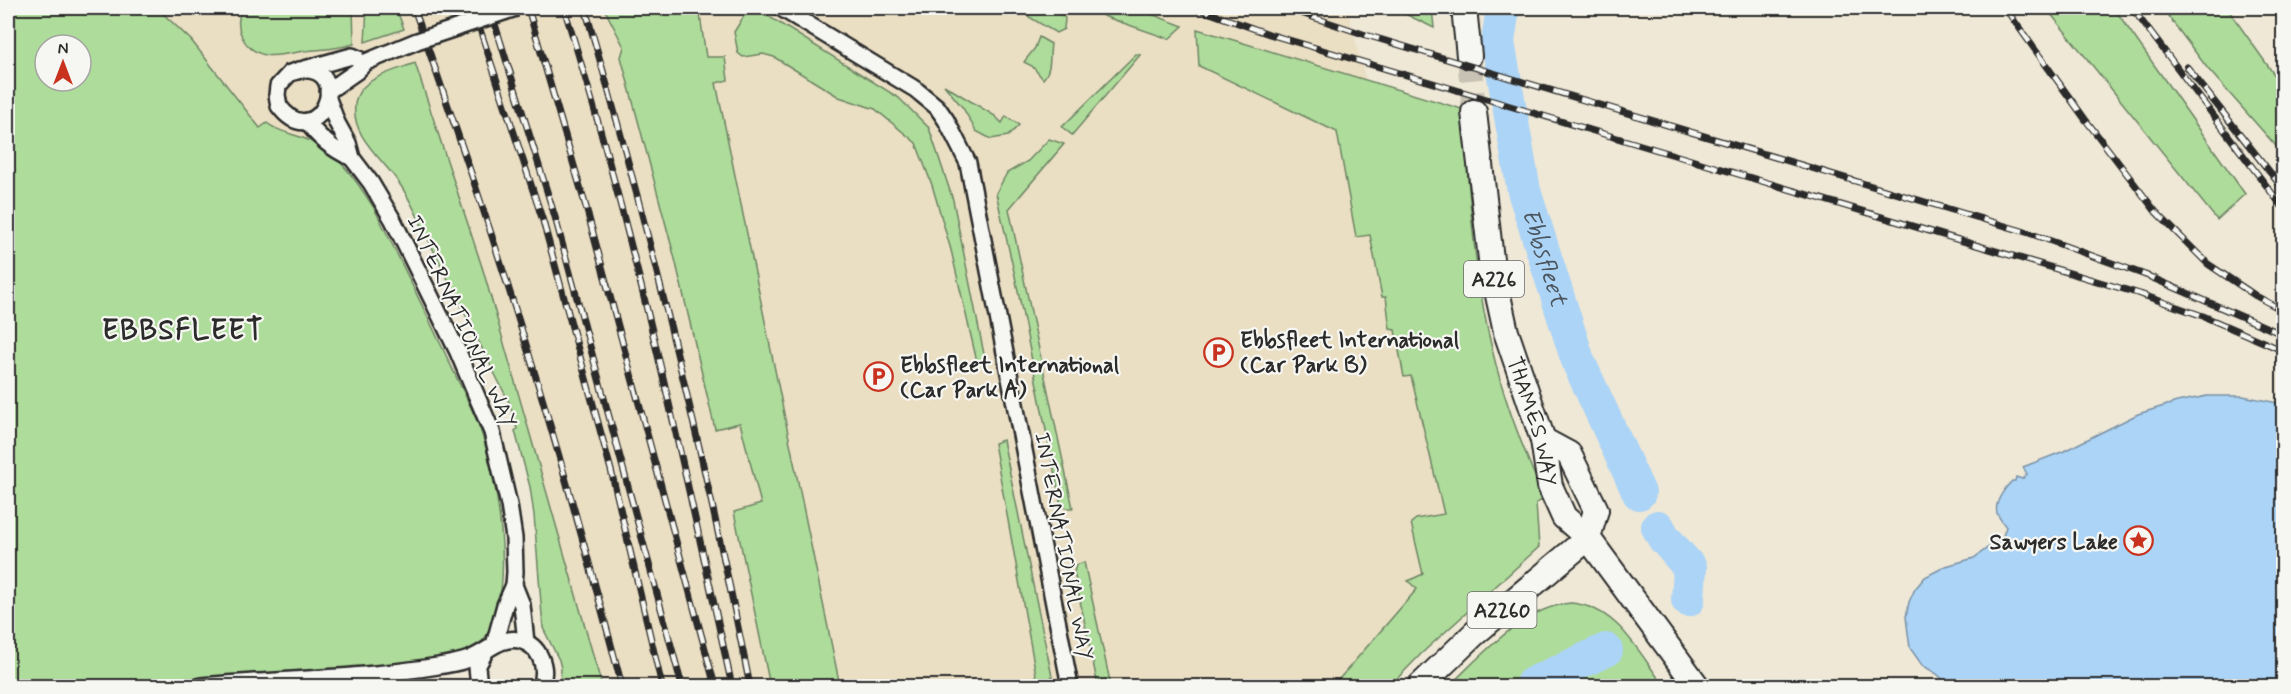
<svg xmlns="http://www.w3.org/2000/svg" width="2291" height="694" font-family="Mynerve,sans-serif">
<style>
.built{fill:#eadec3}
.green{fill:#aedc9b;stroke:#6c8463;stroke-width:1.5;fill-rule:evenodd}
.water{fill:#acd4f6;stroke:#7890a5;stroke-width:1.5}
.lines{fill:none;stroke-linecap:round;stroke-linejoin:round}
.river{stroke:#acd4f6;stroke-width:34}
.primary-tunnel{stroke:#c8c2b4;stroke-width:24;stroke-dasharray:24 12;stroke-linecap:butt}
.street-casing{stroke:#2b2b2b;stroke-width:20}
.primary-casing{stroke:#2b2b2b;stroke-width:28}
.street{stroke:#f6f6f2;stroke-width:15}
.primary{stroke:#f6f6f2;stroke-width:24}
.rail-casing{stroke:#2b2b2b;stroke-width:7}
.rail{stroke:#f6f6f2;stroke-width:4.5;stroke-dasharray:14;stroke-linecap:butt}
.street-bridge-casing{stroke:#2b2b2b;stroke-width:20;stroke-linecap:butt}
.street-bridge{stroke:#f6f6f2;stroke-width:15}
.labels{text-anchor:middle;stroke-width:4.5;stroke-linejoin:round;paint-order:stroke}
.shield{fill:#f6f6f2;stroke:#686867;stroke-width:1.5}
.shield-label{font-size:21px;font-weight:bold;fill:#2b2b2b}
.street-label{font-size:22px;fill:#2b2b2b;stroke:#f6f6f2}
.poi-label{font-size:22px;font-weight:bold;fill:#2b2b2b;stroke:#f6f6f2;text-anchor:start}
.water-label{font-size:24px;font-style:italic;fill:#4b555e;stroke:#f6f6f2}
.district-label{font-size:28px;font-weight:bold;letter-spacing:1.5px;fill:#2b2b2b;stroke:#f6f6f2}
</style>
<rect width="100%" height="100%" fill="#efe8d6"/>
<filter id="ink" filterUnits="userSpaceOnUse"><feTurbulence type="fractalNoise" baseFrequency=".0167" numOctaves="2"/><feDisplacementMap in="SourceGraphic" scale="12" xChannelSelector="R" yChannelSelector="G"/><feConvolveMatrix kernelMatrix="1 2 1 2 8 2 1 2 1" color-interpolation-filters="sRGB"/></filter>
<g filter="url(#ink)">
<!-- built -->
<path class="built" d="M156,8H1347L1482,529L1338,686H602L483,270L435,126L378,78L367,83L359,92L355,115L359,130L326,180L260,129Z"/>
<!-- green -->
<g class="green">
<path d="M8,8H157L191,40L260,128L267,123C279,133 296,134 310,141C340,154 357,182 374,208C398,255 421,303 444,351C455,375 467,398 477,421C497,470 519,595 484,639C475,650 463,655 450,659L347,670L183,679L137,686H8ZM45,45H81V81H45Z"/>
<path d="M242,8H353L354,44C335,50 316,49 298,52C287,54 276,57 265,55C243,50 233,27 242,8Z"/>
<path d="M367,8H396L404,29L365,42Z"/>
<path d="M604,8H699L706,57H725L728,80L716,83L840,686H770L734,512L761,504L740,423L715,429L675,259L621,57L624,47Z"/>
<path d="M749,8L757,9L899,98L929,128L953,200L985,359L977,362L951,250L932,185L916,143L875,109L839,97L774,57L763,54L743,57L738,53L734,32Z"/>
<path d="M1014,8H1053L1065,18L1064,29L1056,33Z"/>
<path d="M1090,8H1135L1183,26L1169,39L1106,17Z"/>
<path d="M1393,8H1432L1434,28Z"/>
<path d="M2046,8H2114L2245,194L2217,220Z"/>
<path d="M2162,8H2227L2283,87V154L2208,69Z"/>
<path d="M1197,29L1462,109C1470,191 1473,274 1493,353C1505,404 1524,452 1545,499L1536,503L1539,547L1422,653L1390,686H1333L1417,589L1408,581L1423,574L1411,523L1416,519L1444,514L1411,376L1404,377L1395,330L1390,329L1386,297H1382L1370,235L1356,237L1337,132L1199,66Z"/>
<path d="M1039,37L1051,44C1049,56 1052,70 1043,79L1032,66L1024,62L1035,48Z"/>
<path d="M1136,54L1140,55L1072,135L1062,127Z"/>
<path d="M415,63L483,270L602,686H560L561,668L559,660L543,628L534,515L530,487L515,431L517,429L509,402C484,353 460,304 436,255C424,232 415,207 401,186C385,160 351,138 355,105C357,78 395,71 415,63Z"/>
<path d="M944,85L995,116L1002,123L1006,116L1019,125L1008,136L991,139L976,131L963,108Z"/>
<path d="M1049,139L1064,144L1009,209L1073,508H1066L1061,505L1015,276L996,193L1007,173L1028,161Z"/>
<path d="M1003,440L1054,686H1038L994,443Z"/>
<path d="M1084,562L1111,686H1098L1074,572L1076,565Z"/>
<path d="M1571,603C1618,607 1638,652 1664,686H1449C1482,655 1523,607 1571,603Z"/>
</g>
<!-- water -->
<path class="water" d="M2207,396H2243L2283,404V686H1950L1937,674L1922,665L1910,648L1906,617L1909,602L1915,589L1925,577L1946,566L1974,558L2003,536L2006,527C2003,523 1999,518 1997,513C1994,502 2005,488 2012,481H2015L2016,477L2022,479L2027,474L2023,467L2064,451L2138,414L2177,402Z"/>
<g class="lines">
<!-- river -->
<g class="river">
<path id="s1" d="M1503,8L1498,42L1524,191L1578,361L1639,493"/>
<path d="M1658,527L1664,538L1690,568L1688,600"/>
<path d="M1532,686V684L1606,650"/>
</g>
<!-- primary-tunnel -->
<path class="primary-tunnel" d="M1469,56L1474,112"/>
<defs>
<g id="street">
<path d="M781,8L915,89L937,107L946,120L968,163L1070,686"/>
<path d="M299,70C357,64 318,158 279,106L277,95L278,86L290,73L352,56L366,62L357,71L328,91"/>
<path d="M328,99L337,123L348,143L352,158L371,183L393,220L458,352L492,432L509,505L514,538L515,572L514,585L505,605L494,645"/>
<path d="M307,121C318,138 332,149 352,158"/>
<path d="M514,585L522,605L526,642"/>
<path d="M201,686C280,679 360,679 438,666C448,664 459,663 469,659C486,653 500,636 519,640C540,645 548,667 541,686"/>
<path d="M479,686L477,667L485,652"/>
</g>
<g id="primary">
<path d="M1464,8L1469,56"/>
<path id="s2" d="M1474,112L1492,268L1506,332L1543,440L1550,486L1564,517L1588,538L1697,686"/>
<path d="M1543,440L1569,454L1596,510L1588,538"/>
<path d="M1420,686L1474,634L1588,538"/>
</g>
</defs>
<!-- street casing -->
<use href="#street" class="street-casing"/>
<!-- primary casing -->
<use href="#primary" class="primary-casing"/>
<!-- street -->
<use href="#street" class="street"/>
<!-- primary -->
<use href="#primary" class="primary"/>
<defs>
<g id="rail">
<path d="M414,8C436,71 458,134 479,197C533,358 579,522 622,686"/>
<path d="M473,8L543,221L611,470L662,686"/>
<path d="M490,8L555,217L682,686"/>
<path d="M528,8L586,207L715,686"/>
<path d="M564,8C634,230 682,459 732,686"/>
<path d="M585,8C650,231 705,458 750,686"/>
<path d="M1196,8L1269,34L2140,294L2203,316L2284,351"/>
<path d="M1286,8L1366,35L2029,233L2148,276L2284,335"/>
<path d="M2005,8L2085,119L2156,212L2208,264L2256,296L2284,311"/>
<path d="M2132,8L2284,209"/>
<path d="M2187,67L2284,190"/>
</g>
</defs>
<!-- rail casing -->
<use href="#rail" class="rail-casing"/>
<!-- rail -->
<use href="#rail" class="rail"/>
<defs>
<path id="street-bridge" d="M366,62L417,41L516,8"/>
</defs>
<!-- street-bridge casing -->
<use href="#street-bridge" class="street-bridge-casing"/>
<!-- street-bridge -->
<use href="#street-bridge" class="street-bridge"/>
</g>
</g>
<!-- icons -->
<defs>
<symbol id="parking-ring" viewBox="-11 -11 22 22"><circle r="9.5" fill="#f6f6f2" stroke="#c8321e" stroke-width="1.5"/><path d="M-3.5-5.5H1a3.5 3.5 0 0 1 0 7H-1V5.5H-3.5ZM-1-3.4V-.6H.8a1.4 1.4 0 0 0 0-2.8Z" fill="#c8321e"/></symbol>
<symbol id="sight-ring" viewBox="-11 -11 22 22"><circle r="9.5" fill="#f6f6f2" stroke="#c8321e" stroke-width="1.5"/><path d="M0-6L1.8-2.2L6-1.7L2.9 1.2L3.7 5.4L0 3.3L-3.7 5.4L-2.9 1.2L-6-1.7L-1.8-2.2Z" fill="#c8321e"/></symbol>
</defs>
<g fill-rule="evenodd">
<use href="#parking-ring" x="1202" y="336" width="33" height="33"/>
<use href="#parking-ring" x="862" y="360" width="33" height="33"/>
<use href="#sight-ring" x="2122" y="524" width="33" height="33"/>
</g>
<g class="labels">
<!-- shield labels -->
<g class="shield">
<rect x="1464" y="261" width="60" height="36" rx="4.5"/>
<rect x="1467.5" y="592" width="69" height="36" rx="4.5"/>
</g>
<g class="shield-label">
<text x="1494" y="286">A226</text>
<text x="1502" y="617">A2260</text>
</g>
<!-- street labels -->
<g class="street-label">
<text transform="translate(463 321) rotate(65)" y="8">INTERNATIONAL WAY</text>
<text dy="8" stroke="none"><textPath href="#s2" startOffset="316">THAMES WAY</textPath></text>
<text transform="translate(1065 546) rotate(79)" y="8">INTERNATIONAL WAY</text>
</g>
<!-- poi labels -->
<g class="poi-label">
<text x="1240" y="347">Ebbsfleet International<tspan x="1240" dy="25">(Car Park B)</tspan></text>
<text x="900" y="372">Ebbsfleet International<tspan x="900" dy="25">(Car Park A)</tspan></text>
<text x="2118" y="549" text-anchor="end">Sawyers Lake</text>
</g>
<!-- water labels -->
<g class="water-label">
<text dy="8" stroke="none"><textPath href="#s1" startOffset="255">Ebbsfleet</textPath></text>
</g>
<!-- district labels -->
<g class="district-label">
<text x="183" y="339">EBBSFLEET</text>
</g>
</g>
<!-- margin -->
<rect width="2291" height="694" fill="none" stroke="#f6f6f2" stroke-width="30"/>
<rect x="15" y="15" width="2261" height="664" fill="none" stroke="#2b2b2b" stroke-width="2" filter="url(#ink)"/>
<!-- north arrow -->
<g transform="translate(63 63)"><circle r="28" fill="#f6f6f2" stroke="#a5a5a2" stroke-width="1.5"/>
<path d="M0-4.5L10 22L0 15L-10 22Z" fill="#c8321e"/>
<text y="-9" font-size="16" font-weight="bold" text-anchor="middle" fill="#2b2b2b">N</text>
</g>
</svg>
